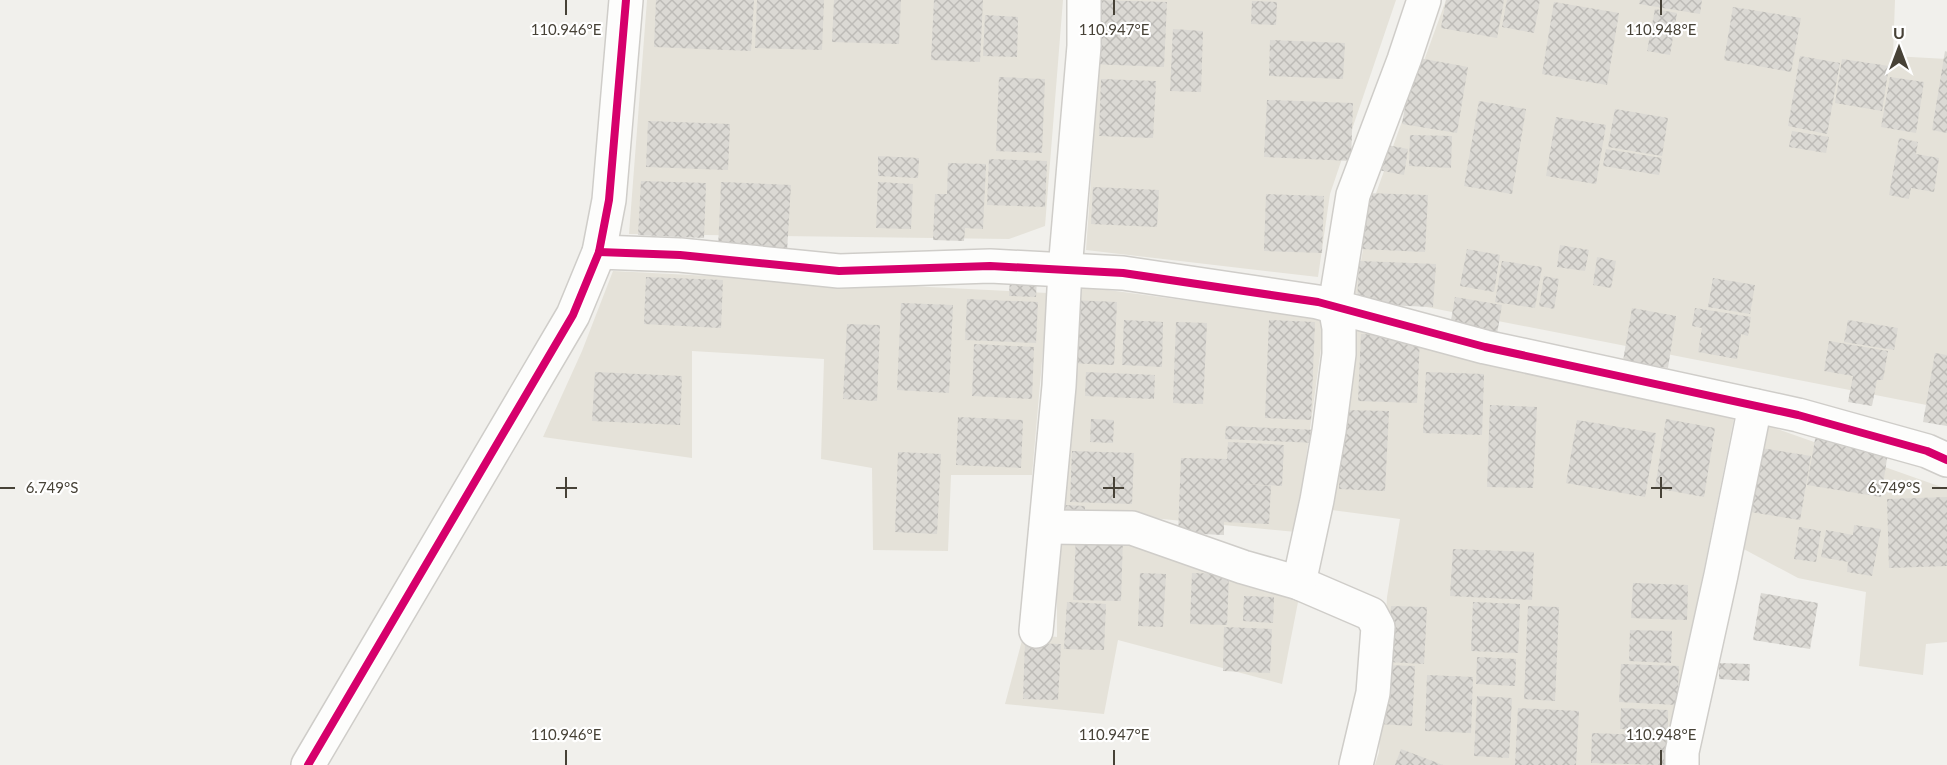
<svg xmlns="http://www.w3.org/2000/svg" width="1947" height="765" font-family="Lato,sans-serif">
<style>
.residential{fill:#e5e2d9}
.building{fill:url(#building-cross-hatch)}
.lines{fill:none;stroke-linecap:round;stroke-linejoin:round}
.minor-casing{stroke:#cfcdc9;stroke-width:36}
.minor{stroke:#fdfdfc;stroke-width:33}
.cycleway-casing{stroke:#fff;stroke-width:11}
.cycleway{stroke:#d6006c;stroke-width:8}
.ticks{fill:none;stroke:#474237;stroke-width:2}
.ticks-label{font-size:15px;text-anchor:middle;fill:#474237;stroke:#fff;stroke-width:4.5;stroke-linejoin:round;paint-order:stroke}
</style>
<defs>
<pattern id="building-cross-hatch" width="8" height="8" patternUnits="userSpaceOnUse" patternTransform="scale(1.5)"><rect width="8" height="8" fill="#dbd9d4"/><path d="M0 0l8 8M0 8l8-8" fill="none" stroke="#bdbbb7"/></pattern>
</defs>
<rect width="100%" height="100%" fill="#f1f0ec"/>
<!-- residential -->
<g class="residential">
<path d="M647,0H1063L1045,226L1009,239L629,234Z"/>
<path d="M1101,0H1396L1330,194L1318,277L1086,250L1101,40Z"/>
<path d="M1446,0H1895L1893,56L1947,59V409L1355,293L1371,207Z"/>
<path d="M613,271L1048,293L1032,475H951L948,551L873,550L872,468L821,459L824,359L692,351V458L543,437L582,351Z"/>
<path d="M1078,286L1325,319L1296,532L1142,517L1057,514Z"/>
<path d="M1350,325L1734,418L1665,765H1375L1379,752L1387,597L1400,519L1324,509Z"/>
<path d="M1766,425L1947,489V642L1926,644L1923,675L1859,666L1866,592L1798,578L1738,546Z"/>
<path d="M1057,539L1134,542L1299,597L1282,684L1118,640L1104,714L1005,704L1024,633L1057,637Z"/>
</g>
<!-- building -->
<g class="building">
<path d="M656,0H754L751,51L654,47Z"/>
<path d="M757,0H824L822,50L755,48Z"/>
<path d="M834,0H901L899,44L832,42Z"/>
<path d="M934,0H983L980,62L931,60Z"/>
<path d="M1094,0L1167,2L1164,67L1091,64Z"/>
<path d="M1446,0H1504L1497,38L1441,28Z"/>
<path d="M1507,0H1540L1534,33L1502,27Z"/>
<path d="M1640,0H1702L1700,14L1639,4Z"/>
<path d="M1252,1L1277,2L1276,25L1251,24Z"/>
<path d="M1554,2L1619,13L1607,85L1542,74Z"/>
<path d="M1733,7L1801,18L1791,72L1724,60Z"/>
<path d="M1655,9L1677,13L1670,55L1647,51Z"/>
<path d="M985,15L1018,17L1017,57L983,56Z"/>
<path d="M1173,29L1203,31L1201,92L1170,91Z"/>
<path d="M1270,40L1345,43L1343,79L1269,76Z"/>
<path d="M1945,51L1947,52V133L1932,130Z"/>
<path d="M1800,56L1840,63L1827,134L1788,126Z"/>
<path d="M1413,57L1468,67L1457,133L1402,124Z"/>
<path d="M1842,59L1889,66L1882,111L1835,103Z"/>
<path d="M999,77L1045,79L1042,153L996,151Z"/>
<path d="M1890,77L1924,82L1916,133L1881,127Z"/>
<path d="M1101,79L1156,81L1153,138L1099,136Z"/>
<path d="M1267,100L1353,103L1351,161L1264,157Z"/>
<path d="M1479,101L1526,109L1512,194L1464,186Z"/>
<path d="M1615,109L1668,118L1662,156L1608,147Z"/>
<path d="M1556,117L1606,125L1596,184L1546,176Z"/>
<path d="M648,121L730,124L728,170L646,167Z"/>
<path d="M1792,131L1829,137L1826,153L1789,147Z"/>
<path d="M1410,135L1452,136L1451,168L1409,166Z"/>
<path d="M1899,138L1918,142L1916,154L1939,158L1934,192L1911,188L1909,199L1889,195Z"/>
<path d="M1382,144L1408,149L1404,175L1378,170Z"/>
<path d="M1606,149L1662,158L1659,175L1603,166Z"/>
<path d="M878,156L919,158L918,178L878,176Z"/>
<path d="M989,159L1047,161L1045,207L987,205Z"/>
<path d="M948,163L986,164L983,229L965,228L964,241L933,240L935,194H947Z"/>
<path d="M641,181L706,183L704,238L638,235Z"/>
<path d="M721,182L791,185L787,251L718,249Z"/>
<path d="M878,182L913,184L911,229L876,228Z"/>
<path d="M1093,187L1159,190L1157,227L1091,224Z"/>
<path d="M1364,193L1428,195L1425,252L1361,249Z"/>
<path d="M1266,194L1324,196L1322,253L1264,251Z"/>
<path d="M1560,245L1589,250L1585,271L1557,267Z"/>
<path d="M1467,249L1500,255L1494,292L1460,286Z"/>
<path d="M1597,257L1616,261L1611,288L1593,285Z"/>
<path d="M1359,261L1436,264L1433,307L1357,304Z"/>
<path d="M1502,261L1542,267L1535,308L1495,302Z"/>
<path d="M1544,276L1559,279L1554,309L1539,306Z"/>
<path d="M646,277L723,280L721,328L644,324Z"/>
<path d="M1010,278L1037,279L1036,297L1009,296Z"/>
<path d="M1713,278L1755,285L1750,314L1708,307Z"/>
<path d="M1455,297L1502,305L1497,334L1450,326Z"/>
<path d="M967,299L1038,302L1036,343L965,340Z"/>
<path d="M1071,300L1117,302L1114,365L1068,363Z"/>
<path d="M901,303L953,305L949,393L897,390Z"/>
<path d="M1632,308L1676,316L1668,368L1623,361Z"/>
<path d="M1695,308L1751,317L1748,336L1741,334L1737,359L1698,352L1702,328L1692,326Z"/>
<path d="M1124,320L1163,322L1162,367L1122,365Z"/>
<path d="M1269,320L1315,322L1311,420L1265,418Z"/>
<path d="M1848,320L1898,328L1894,350L1844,342Z"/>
<path d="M1176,322L1207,323L1203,404L1173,403Z"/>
<path d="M847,324L880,325L877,401L843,399Z"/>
<path d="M1361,334L1420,337L1417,403L1358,401Z"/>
<path d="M1829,341L1888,351L1883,380H1877L1872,406L1848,402L1853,376L1824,371Z"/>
<path d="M974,344L1034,347L1032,399L972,396Z"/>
<path d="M1935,353L1947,355V426L1923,422Z"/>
<path d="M595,372L682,376L680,425L592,421Z"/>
<path d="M1086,372L1155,375L1154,399L1085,396Z"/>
<path d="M1426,372L1484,374L1482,435L1423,433Z"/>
<path d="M1490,405L1537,407L1533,488L1487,487Z"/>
<path d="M1342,410L1389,411L1385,491L1339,489Z"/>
<path d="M958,417L1023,420L1021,468L956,465Z"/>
<path d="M1091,419L1114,420L1113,443L1090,442Z"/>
<path d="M1666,419L1715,428L1704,497L1655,488Z"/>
<path d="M1577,420L1656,433L1645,497L1566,483Z"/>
<path d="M1226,426L1317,430L1316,443L1225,439Z"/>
<path d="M1816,434L1889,446L1881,497L1807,485Z"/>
<path d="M1228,442L1284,445L1282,486L1226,483L1271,486L1269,524L1224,522V535L1178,533L1181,458L1227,459Z"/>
<path d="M1755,447L1811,456L1800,520L1744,511Z"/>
<path d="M1072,451L1134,453L1132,504L1070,502Z"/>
<path d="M898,452L941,454L937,534L895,532Z"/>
<path d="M1947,497V566L1889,568L1887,499Z"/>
<path d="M1064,505L1085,506V520L1063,519Z"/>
<path d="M1854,525L1881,529L1872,576L1847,572L1848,562L1821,557L1826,530L1853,535Z"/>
<path d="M1799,527L1821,531L1816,562L1794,559Z"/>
<path d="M1076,537L1123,538L1121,601L1073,600Z"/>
<path d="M1453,549L1534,552L1532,600L1450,596Z"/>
<path d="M1140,573L1166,574L1163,627L1138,626Z"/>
<path d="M1192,573L1229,574L1227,625L1190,624Z"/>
<path d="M1633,583L1688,585L1687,620L1631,618Z"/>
<path d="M1761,593L1818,603L1810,649L1753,640Z"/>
<path d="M1244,596L1274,597L1273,623L1243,621Z"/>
<path d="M1067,602L1106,604L1104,650L1064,649Z"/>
<path d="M1473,602L1520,604L1518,653L1471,651Z"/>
<path d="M1391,606L1427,607L1424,664L1388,662Z"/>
<path d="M1528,606L1559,607L1555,701L1524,699Z"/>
<path d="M1224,627L1272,629L1270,673L1223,671Z"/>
<path d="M1630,630L1672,631L1671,663L1629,661Z"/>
<path d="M1025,643L1061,644L1058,700L1023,699Z"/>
<path d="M1477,657L1516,659L1515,686L1476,684Z"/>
<path d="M1719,663L1750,664L1749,681L1719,679Z"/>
<path d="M1621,664L1679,666L1677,705L1619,702Z"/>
<path d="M1382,665L1415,666L1412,726L1379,724Z"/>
<path d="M1427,675L1473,677L1471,733L1425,731Z"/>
<path d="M1477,696L1512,698L1509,758L1474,756Z"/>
<path d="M1518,708L1579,711L1576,765H1515Z"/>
<path d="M1621,708L1668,710V731L1620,729Z"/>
<path d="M1592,733L1666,736L1665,765L1591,763Z"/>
<path d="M1401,749L1443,765H1395Z"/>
</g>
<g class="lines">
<defs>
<g id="minor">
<path d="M599,252L680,255L839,271L990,266L1123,273L1318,302L1485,347L1798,415L1927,451L1947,460"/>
<path d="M1047,527L1132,528L1243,567L1299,583L1371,614L1378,627L1373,693L1356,765"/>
<path d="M1299,583L1317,500L1329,431L1339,354V328L1335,306L1353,195L1404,60L1424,0"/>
<path d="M1036,631L1059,386L1065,270L1084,46V0"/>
<path d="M308,765L573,315L599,252L609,200L626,0"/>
<path d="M1682,765V752L1721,575L1755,406"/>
</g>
</defs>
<!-- minor casing -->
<use href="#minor" class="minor-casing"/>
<!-- minor -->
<use href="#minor" class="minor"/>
<defs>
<g id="cycleway">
<path d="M599,252L680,255L839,271L990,266L1123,273L1318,302L1485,347L1798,415L1927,451L1947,460"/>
<path d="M308,765L573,315L599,252L609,200L626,0"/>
</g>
</defs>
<!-- cycleway casing -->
<use href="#cycleway" class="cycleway-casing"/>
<!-- cycleway -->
<use href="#cycleway" class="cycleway"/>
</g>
<!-- ticks -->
<path class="ticks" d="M566,0V15M1114,0V15M1661,0V15M566,477V498M1114,477V498M1661,477V498M0,488H15M556,488H577M1103,488H1124M1651,488H1672M1932,488H1947M566,750V765M1114,750V765M1661,750V765"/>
<g class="ticks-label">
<text x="566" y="35">110.946°E</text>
<text x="1114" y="35">110.947°E</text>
<text x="1661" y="35">110.948°E</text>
<text x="52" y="493">6.749°S</text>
<text x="1894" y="493">6.749°S</text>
<text x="566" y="740">110.946°E</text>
<text x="1114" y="740">110.947°E</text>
<text x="1661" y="740">110.948°E</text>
</g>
<!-- north arrow -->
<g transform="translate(1899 48)" stroke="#ffffff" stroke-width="4.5" paint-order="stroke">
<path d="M0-4.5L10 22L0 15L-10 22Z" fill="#474237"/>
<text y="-9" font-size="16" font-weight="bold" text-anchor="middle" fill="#474237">U</text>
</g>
</svg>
